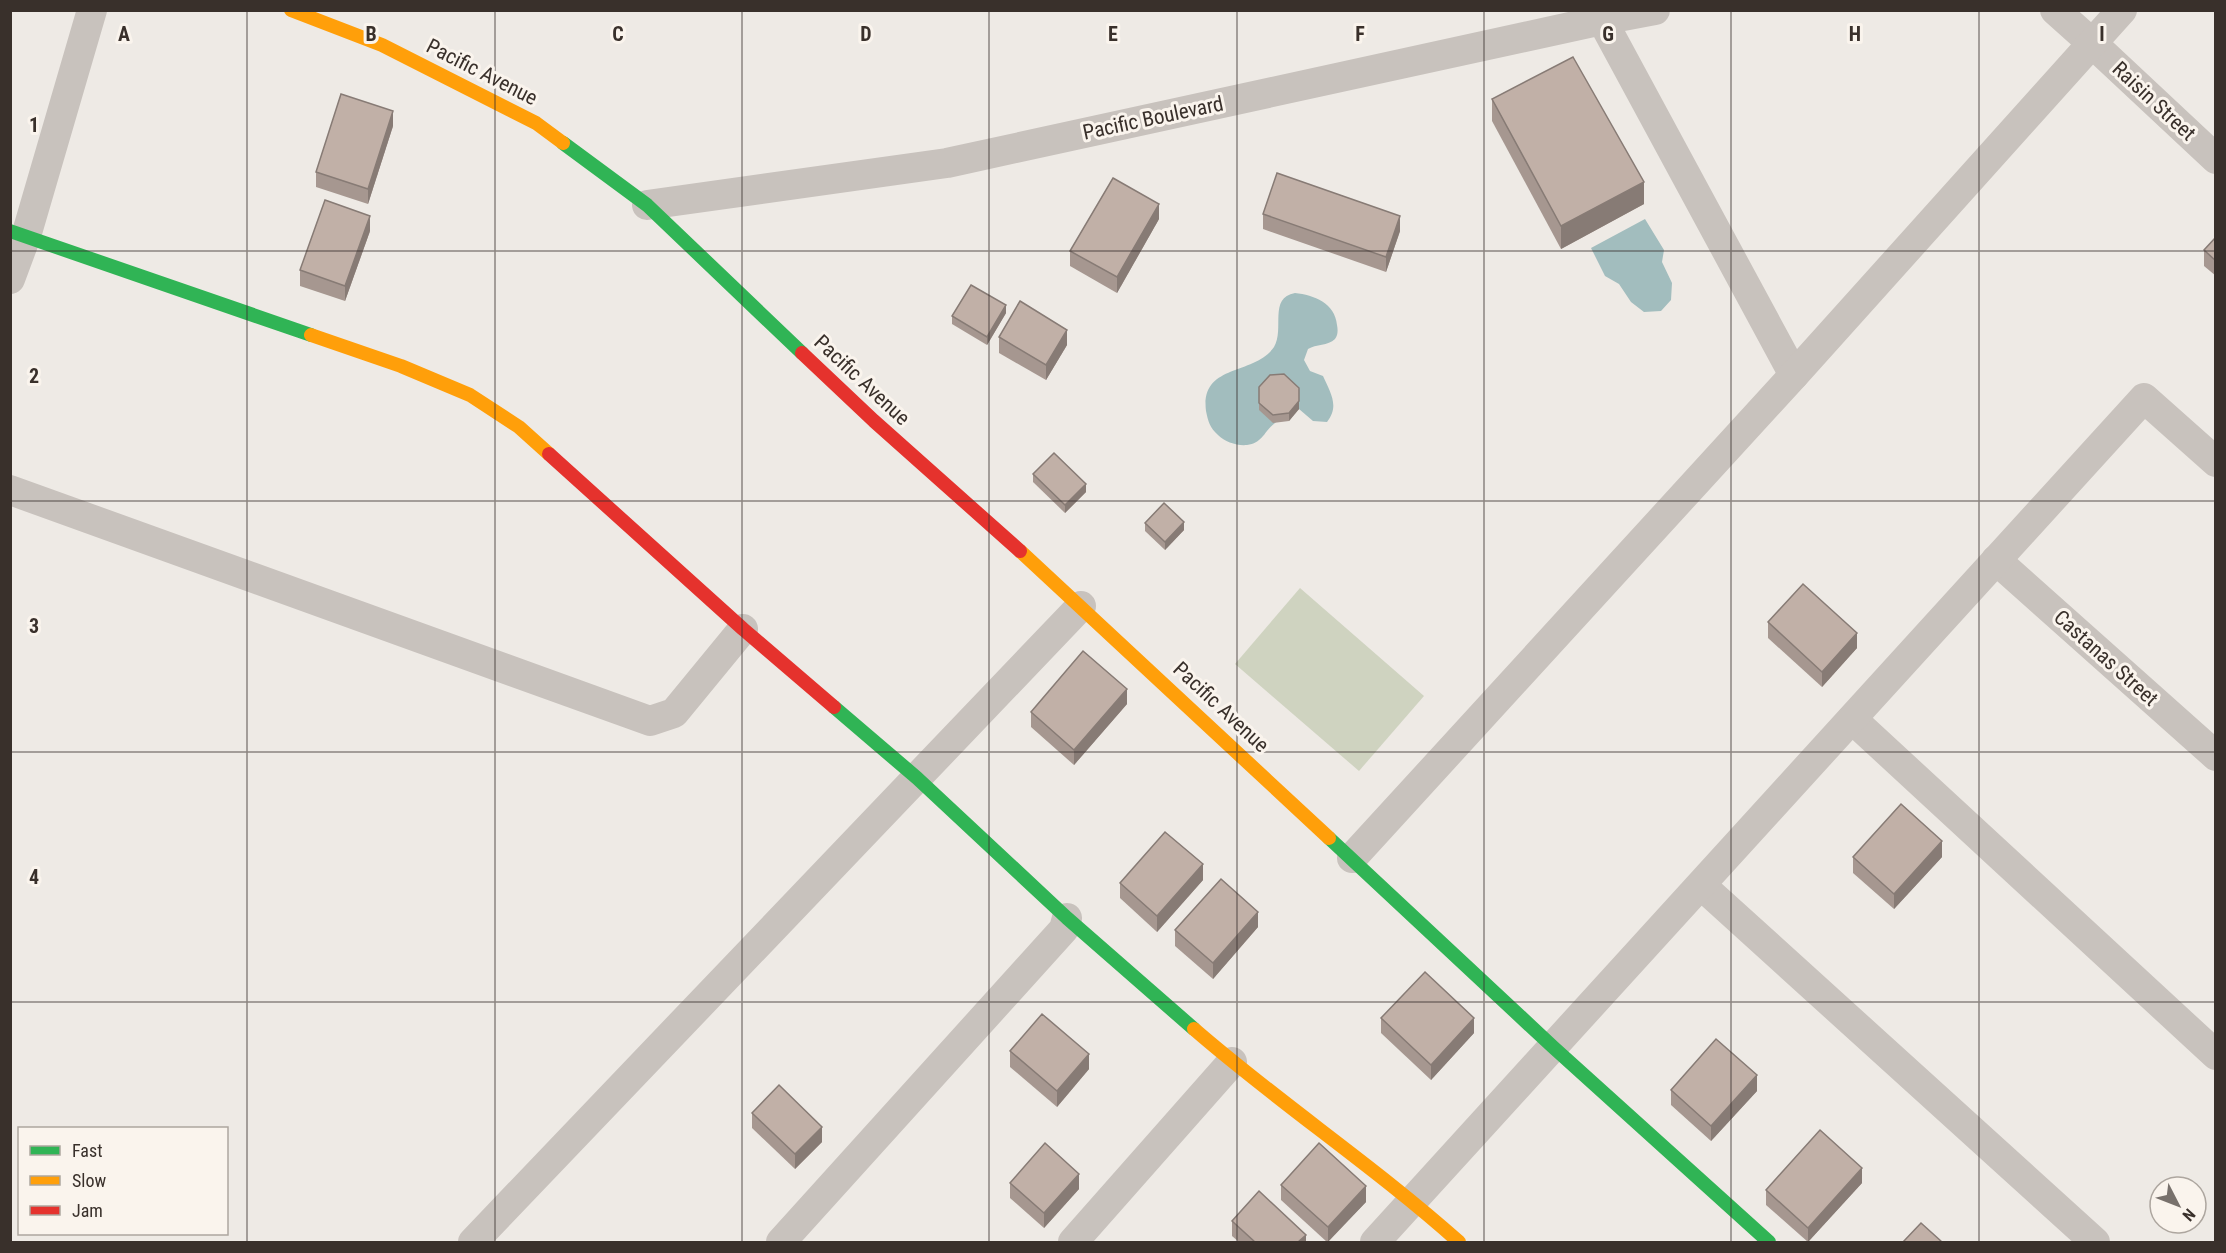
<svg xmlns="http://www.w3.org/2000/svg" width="2226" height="1253" font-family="'Roboto Condensed',sans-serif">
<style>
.green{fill:#cfd3c0}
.water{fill:#a2bdbe}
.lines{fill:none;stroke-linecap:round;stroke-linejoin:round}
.street{stroke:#c8c2bd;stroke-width:30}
.fast{stroke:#30b455;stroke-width:14}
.slow{stroke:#ff9f0a;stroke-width:14}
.jam{stroke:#e5322d;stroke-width:14}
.wall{fill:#a69790}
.shaded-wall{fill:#877b75}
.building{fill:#c1b0a7;stroke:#877b75;stroke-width:1.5}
.grid{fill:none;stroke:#39302b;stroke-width:1.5;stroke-opacity:0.55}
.labels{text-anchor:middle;stroke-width:6;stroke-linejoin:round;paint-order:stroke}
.street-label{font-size:21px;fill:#39302b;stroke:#faf4ed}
.grid-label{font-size:20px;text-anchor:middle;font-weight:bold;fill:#39302b;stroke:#faf4ed;stroke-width:6;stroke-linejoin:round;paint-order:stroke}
</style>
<rect width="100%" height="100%" fill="#eeeae5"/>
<!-- green -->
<path class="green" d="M1300,588L1424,696L1359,771L1235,664Z"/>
<!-- water -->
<g class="water">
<path d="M1645,219L1664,250L1662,262L1672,283L1671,300L1661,311L1644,312L1631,302L1619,284L1605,276L1591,248Z"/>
<path d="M1295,293C1314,295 1335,303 1337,325C1338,330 1338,335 1335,339C1328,346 1316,344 1308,349L1304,360L1310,371L1323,376C1330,392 1340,406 1327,422L1313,421L1299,409C1291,414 1281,417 1275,423C1264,431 1263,443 1247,445C1237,446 1225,442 1218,435C1210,428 1208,421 1206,411C1200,363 1254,376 1274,347C1285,329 1268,298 1295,293Z"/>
</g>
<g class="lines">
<!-- street -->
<g class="street">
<path d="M1600,10L1602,20L1794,375"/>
<path d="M2055,10L2093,44L2216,159"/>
<path d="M647,205L947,163L1602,20L1655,10"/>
<path d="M10,279L26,236L92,10"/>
<path d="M10,490L650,721L674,713L743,629"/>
<path d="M1996,560L2216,756"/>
<path d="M1852,719L2216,1055"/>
<path d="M1352,858L1794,375L2122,10"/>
<path d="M1701,885L2095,1242"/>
<path d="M473,1242L1081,606"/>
<path d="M781,1242L1064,929L1067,918"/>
<path d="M1073,1242L1232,1062"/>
<path d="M1375,1242L2144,398L2216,462"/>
</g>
<!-- fast -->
<g class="fast">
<path d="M563,143L647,205L802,353"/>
<path d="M10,231L311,335"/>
<path d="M834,707L917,778L1067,918L1194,1029"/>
<path d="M1329,838L1553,1047L1769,1242"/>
</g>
<!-- slow -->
<g class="slow">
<path d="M291,10L382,45L536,123L563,143"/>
<path d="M311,335L401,366L470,395L519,427L549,454"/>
<path d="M1020,551L1329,838"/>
<path d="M1194,1029C1279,1103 1374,1166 1459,1242"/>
</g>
<!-- jam -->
<g class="jam">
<path d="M802,353L874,421L1020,551"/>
<path d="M549,454L743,629L834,707"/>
</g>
</g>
<!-- wall -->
<g class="wall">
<path d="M1492,99L1644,204L1561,249L1492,121Z"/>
<path d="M393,126L368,204L316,187V172Z"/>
<path d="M1263,214L1400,231L1386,272L1263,229Z"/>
<path d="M1159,219L1117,293L1070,266V251Z"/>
<path d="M370,231L345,301L300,286V270Z"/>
<path d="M2216,237V276L2204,266V250Z"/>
<path d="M1006,313L987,345L952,324V316Z"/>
<path d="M999,337L1067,345L1046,380L999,353Z"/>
<path d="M1259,387L1299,388V409L1289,421L1273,423L1259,410Z"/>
<path d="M1033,474L1086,492L1065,513L1033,482Z"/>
<path d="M1145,523L1184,530L1165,550L1145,531Z"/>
<path d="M1768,622L1857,648L1822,687L1768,638Z"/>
<path d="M1127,704L1074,765L1031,727V712Z"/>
<path d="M1853,857H1942L1894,909L1853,873Z"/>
<path d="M1203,880L1157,932L1120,898V883Z"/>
<path d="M1258,927L1213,979L1175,946V930Z"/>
<path d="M1381,1018L1474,1033L1431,1080L1381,1033Z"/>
<path d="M1010,1051L1089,1069L1057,1107L1010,1067Z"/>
<path d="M1671,1090L1757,1091L1711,1141L1671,1105Z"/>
<path d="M752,1113L822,1142L795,1169L752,1128Z"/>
<path d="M1010,1183L1079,1189L1044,1228L1010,1198Z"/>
<path d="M1862,1183L1808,1242L1766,1205V1190Z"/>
<path d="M1281,1185L1366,1202L1327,1242L1281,1200Z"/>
<path d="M1232,1221L1306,1242H1239L1232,1236Z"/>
</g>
<!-- shaded-wall -->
<g class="shaded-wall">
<path d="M393,111V126L368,204V189Z"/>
<path d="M1644,182V204L1561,249V226Z"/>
<path d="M1159,204V219L1117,293V277Z"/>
<path d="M370,216V231L345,301V286Z"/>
<path d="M1400,216V231L1386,272V257Z"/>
<path d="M1006,305V313L987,345V337Z"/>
<path d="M1067,330V345L1046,380V365Z"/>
<path d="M1299,401V409L1289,421V413Z"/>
<path d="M1086,484V492L1065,513V505Z"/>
<path d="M1184,522V530L1165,550V542Z"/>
<path d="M1857,633V648L1822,687V672Z"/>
<path d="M1127,689V704L1074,765V750Z"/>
<path d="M1942,841V857L1894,909V894Z"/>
<path d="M1203,864V880L1157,932V916Z"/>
<path d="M1258,912V927L1213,979V963Z"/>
<path d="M1474,1018V1033L1431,1080V1065Z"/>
<path d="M1089,1054V1069L1057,1107V1091Z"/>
<path d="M1757,1075V1091L1711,1141V1126Z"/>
<path d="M822,1127V1142L795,1169V1154Z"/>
<path d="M1862,1168V1183L1808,1242V1228Z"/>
<path d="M1079,1174V1189L1044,1228V1213Z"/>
<path d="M1366,1186V1202L1328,1242V1227Z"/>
<path d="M1306,1235V1242H1298Z"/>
</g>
<!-- building -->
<g class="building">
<path d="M1573,57L1644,182L1561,226L1492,99Z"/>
<path d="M341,94L393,111L368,189L316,172Z"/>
<path d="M1277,173L1400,216L1386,257L1263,214Z"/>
<path d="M1113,178L1159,204L1117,277L1070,251Z"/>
<path d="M325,200L370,216L345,286L300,270Z"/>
<path d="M2216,237V261L2204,250Z"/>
<path d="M971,285L1006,305L987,337L952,316Z"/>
<path d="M1020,301L1067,330L1046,365L999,337Z"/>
<path d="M1284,374L1299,388V401L1289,413L1273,415L1259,403V387L1270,375Z"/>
<path d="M1054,453L1086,484L1065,505L1033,474Z"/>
<path d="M1164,503L1184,522L1165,542L1145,523Z"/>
<path d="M1803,584L1857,633L1822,672L1768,622Z"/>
<path d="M1083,651L1127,689L1074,750L1031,712Z"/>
<path d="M1901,804L1942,841L1894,894L1853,857Z"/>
<path d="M1165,832L1203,864L1157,916L1120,883Z"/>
<path d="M1221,879L1258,912L1213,963L1175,930Z"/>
<path d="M1425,972L1474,1018L1431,1065L1381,1018Z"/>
<path d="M1042,1014L1089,1054L1057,1091L1010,1051Z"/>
<path d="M1716,1039L1757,1075L1711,1126L1671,1090Z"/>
<path d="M779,1085L822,1127L795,1154L752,1113Z"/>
<path d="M1820,1130L1862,1168L1808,1228L1766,1190Z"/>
<path d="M1045,1143L1079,1174L1044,1213L1010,1183Z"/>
<path d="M1319,1143L1366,1186L1328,1227L1281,1185Z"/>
<path d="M1259,1191L1306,1235L1298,1242H1255L1232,1221Z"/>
<path d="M1921,1223L1942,1242H1903Z"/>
</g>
<!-- grid -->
<path class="grid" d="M247,10V1242M495,10V1242M742,10V1242M989,10V1242M1237,10V1242M1484,10V1242M1731,10V1242M1979,10V1242M10,251H2216M10,501H2216M10,752H2216M10,1002H2216"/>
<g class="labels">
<!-- street labels -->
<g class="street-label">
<text transform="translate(482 72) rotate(27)" y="7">Pacific Avenue</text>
<text transform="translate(2154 101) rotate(43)" y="7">Raisin Street</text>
<text transform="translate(1153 118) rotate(-12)" y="7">Pacific Boulevard</text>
<text transform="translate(862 380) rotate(43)" y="7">Pacific Avenue</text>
<text transform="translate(2106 658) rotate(42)" y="7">Castanas Street</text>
<text transform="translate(1221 707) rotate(43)" y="7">Pacific Avenue</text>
</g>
</g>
<g class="grid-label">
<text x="124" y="41">A</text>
<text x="371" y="41">B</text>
<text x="618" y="41">C</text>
<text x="866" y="41">D</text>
<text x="1113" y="41">E</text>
<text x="1360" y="41">F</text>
<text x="1608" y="41">G</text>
<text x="1855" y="41">H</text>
<text x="2102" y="41">I</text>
<text x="34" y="132">1</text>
<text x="34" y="383">2</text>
<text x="34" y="633">3</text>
<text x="34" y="884">4</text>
</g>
<!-- border -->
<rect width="2226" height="1253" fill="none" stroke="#39302b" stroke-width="24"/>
<!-- legend -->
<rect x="18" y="1127" width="210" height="108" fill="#faf4ed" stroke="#ada69f" stroke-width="1.5"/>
<rect x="30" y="1146" width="30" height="9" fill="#30b455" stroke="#ada69f" stroke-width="1.5"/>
<text x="72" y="1157" font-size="18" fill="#39302b">Fast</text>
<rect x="30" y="1176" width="30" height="9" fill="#ff9f0a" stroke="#ada69f" stroke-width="1.5"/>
<text x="72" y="1187" font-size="18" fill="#39302b">Slow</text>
<rect x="30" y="1206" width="30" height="9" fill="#e5322d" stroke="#ada69f" stroke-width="1.5"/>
<text x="72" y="1217" font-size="18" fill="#39302b">Jam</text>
<!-- north arrow -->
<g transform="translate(2178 1205) rotate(132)"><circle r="28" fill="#faf4ed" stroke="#ada69f" stroke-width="1.5"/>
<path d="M0-4.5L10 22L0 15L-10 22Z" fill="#78716c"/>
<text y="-9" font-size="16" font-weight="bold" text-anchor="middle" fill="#39302b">N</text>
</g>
</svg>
